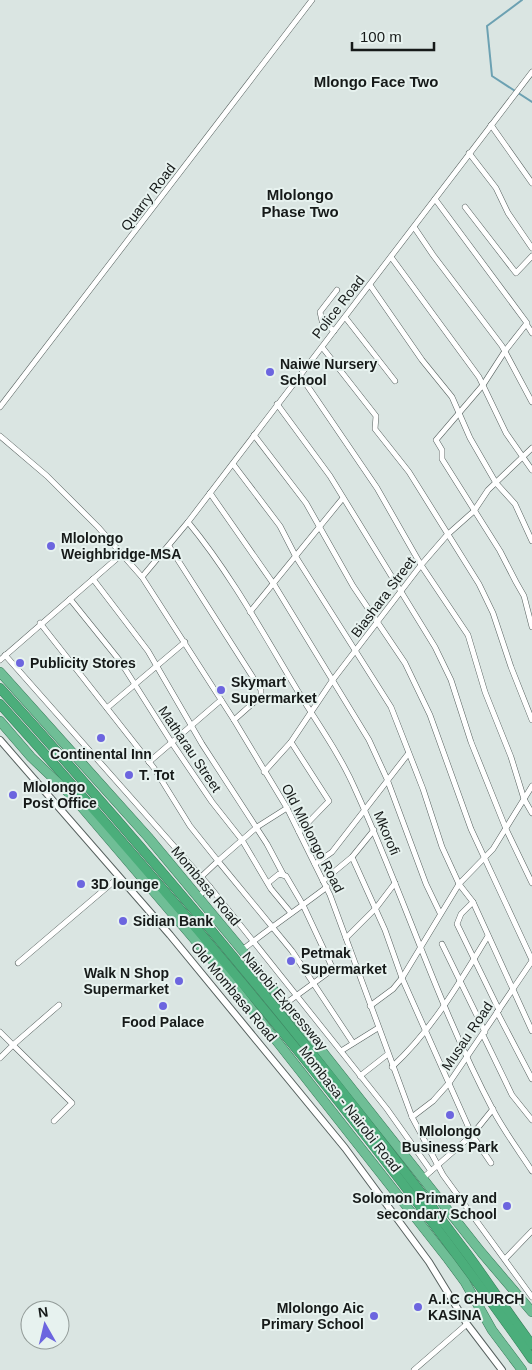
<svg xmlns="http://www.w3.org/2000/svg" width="532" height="1370" font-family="Helvetica,sans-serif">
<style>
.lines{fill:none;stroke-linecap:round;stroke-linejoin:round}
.stream{stroke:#6ca1b2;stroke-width:2}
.minor-casing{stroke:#57615f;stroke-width:6}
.tertiary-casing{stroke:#57615f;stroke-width:8}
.trunk-casing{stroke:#387a59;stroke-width:10}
.motorway-casing{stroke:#387a59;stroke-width:10}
.minor{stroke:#fff;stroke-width:5}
.tertiary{stroke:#fff;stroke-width:6}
.trunk{stroke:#6fbe96;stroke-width:9}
.motorway{stroke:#4bae7b;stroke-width:9}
.poi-dot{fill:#6c65df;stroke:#e7f2ef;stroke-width:2}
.labels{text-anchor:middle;stroke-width:4;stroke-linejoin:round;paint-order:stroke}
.street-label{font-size:14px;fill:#161a19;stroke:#e7f2ef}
.poi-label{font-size:14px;font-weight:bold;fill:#161a19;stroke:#e7f2ef;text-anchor:start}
.neighbourhood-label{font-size:15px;font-weight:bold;fill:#161a19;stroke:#e7f2ef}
</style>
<rect width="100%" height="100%" fill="#dae5e2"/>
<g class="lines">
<!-- stream -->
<path class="stream" d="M522,0L487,26L492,76L532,102"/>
<defs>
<g id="minor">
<path d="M491,125L532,183"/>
<path d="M469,153L496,188L508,213L532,248"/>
<path d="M435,199L527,323L505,351L483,385L436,440L442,450V459L500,551L516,582L524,596L532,627"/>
<path d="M465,207L516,273L532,256"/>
<path d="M414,227L433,255L502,346L532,402"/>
<path d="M391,257L479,377L506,433L532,470"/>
<path d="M370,285L422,360L452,397L470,438L496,483L515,504L532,541"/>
<path d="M345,317L395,381"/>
<path d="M527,325L532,333"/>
<path d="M334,331L322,321L320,312L337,290"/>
<path d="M322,347L376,416L375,429L409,472L479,584L493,613L511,667L532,720"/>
<path d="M300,375L377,488L421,565L468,635L485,692L511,757L524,799L532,813"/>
<path d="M277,404L330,476L435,647L451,680L471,742L506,829L532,883"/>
<path d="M0,407L312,0"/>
<path d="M254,435L306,503L353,586L405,663L430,715L471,829L532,960"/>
<path d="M0,436L47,476L98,527L142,577L234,720L287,808L330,895L412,1117L443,1175L532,1297"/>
<path d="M233,464L280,526L296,557L391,707L423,789L442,847L459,884L473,902L532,1031"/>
<path d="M210,493L275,586L369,740L387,779L426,884L440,913"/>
<path d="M188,522C231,574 264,635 299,693C319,726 341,756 356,791C404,896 439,1008 493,1110C504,1131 519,1151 532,1171"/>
<path d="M169,546L261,690V696L234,720"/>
<path d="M142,577L188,522L532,72"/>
<path d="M93,579L148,651L202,744L267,844L283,874"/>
<path d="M70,599L120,661L172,743L212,802L242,840L271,889L291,913"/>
<path d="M250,612L343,498"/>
<path d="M40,623L154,768L190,826L218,861L257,827L287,808"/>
<path d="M5,655L210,887L387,1109L431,1171"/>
<path d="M0,660L122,554"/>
<path d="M107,708L185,642"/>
<path d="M291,742L329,801L299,832"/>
<path d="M149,762L221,700"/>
<path d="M264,772L291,742L332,681L421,565L447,535L474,511L488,490L532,448"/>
<path d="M352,857L385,930L402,978L472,1135L491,1163"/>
<path d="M315,864L332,852L408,754"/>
<path d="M201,877L218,861L292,951L353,1043"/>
<path d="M323,881L352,857L374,830"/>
<path d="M268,883L279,874L286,876L303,905L333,969L285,1004"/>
<path d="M197,897L210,887"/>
<path d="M473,902L461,914L457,924L499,1010"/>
<path d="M346,938L376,908L395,883"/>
<path d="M442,944L485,1032"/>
<path d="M242,950C270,928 298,909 327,887"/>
<path d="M18,963L119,877"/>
<path d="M370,1006L393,989L402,978L459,884L493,849L532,786"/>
<path d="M497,1012L532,1079"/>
<path d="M0,1032L13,1045L0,1058"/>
<path d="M483,1035L512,1095L532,1120"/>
<path d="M341,1051L378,1028"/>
<path d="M392,1067C433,1029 459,983 488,936"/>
<path d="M360,1076L388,1054"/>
<path d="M412,1117L433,1101L449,1083L532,961"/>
<path d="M54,1121L72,1103L13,1045L59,1005"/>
<path d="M423,1178L472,1135L493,1109"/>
<path d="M505,1259L532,1231"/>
<path d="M414,1370L467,1324"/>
</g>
<path id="tertiary" d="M0,740L170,935L345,1148L429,1262L467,1324L502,1370"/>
<g id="trunk">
<path d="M0,672L148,837L242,950L481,1252L532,1312"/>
<path d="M0,721L31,757L74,798L224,974L448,1259L465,1282L492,1330L522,1370"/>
</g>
<g id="motorway">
<path d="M0,688C164,869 322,1059 468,1255C490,1285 510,1316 532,1345"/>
<path d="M0,704C188,913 370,1129 532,1359"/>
</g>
</defs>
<!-- minor casing -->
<use href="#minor" class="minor-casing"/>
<!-- tertiary casing -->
<use href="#tertiary" class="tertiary-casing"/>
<!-- trunk casing -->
<use href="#trunk" class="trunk-casing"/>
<!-- motorway casing -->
<use href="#motorway" class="motorway-casing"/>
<!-- minor -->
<use href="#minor" class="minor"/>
<!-- tertiary -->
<use href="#tertiary" class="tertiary"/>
<!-- trunk -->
<use href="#trunk" class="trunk"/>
<!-- motorway -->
<use href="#motorway" class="motorway"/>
</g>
<!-- markers -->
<g class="poi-dot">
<circle cx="270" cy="372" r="5"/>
<circle cx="51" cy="546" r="5"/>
<circle cx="20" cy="663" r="5"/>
<circle cx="221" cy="690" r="5"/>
<circle cx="101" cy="738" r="5"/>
<circle cx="129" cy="775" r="5"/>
<circle cx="13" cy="795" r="5"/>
<circle cx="81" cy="884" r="5"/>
<circle cx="123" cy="921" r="5"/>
<circle cx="291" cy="961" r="5"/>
<circle cx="179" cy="981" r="5"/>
<circle cx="163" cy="1006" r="5"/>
<circle cx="450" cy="1115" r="5"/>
<circle cx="507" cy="1206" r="5"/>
<circle cx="418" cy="1307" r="5"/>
<circle cx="374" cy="1316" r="5"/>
</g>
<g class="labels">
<!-- street labels -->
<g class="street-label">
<text transform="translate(148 197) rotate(-53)" y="5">Quarry Road</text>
<text transform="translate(338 307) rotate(-52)" y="5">Police Road</text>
<text transform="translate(383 597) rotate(-53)" y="5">Biashara Street</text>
<text transform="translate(190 749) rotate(56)" y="5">Matharau Street</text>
<text transform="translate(387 833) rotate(67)" y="5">Mkorofi</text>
<text transform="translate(313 838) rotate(63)" y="5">Old Mlolongo Road</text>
<text transform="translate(206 886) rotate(50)" y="5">Mombasa Road</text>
<text transform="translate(234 992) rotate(50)" y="5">Old Mombasa Road</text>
<text transform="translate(285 1001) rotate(50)" y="5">Nairobi Expressway</text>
<text transform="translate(467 1036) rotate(-56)" y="5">Musau Road</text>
<text transform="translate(350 1109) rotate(52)" y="5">Mombasa - Nairobi Road</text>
</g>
<!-- poi labels -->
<g class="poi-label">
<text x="280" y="369">Naiwe Nursery<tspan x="280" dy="16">School</tspan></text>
<text x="61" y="543">Mlolongo<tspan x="61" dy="16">Weighbridge-MSA</tspan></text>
<text x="30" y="668">Publicity Stores</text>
<text x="231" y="687">Skymart<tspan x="231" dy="16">Supermarket</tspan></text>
<text x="101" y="759" text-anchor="middle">Continental Inn</text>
<text x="139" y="780">T. Tot</text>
<text x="23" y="792">Mlolongo<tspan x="23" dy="16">Post Office</tspan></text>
<text x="91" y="889">3D lounge</text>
<text x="133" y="926">Sidian Bank</text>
<text x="301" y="958">Petmak<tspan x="301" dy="16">Supermarket</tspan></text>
<text x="169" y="978" text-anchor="end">Walk N Shop<tspan x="169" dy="16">Supermarket</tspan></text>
<text x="163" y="1027" text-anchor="middle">Food Palace</text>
<text x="450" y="1136" text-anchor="middle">Mlolongo<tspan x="450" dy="16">Business Park</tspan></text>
<text x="497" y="1203" text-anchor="end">Solomon Primary and<tspan x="497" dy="16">secondary School</tspan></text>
<text x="428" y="1304">A.I.C CHURCH<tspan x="428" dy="16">KASINA</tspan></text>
<text x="364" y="1313" text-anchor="end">Mlolongo Aic<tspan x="364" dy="16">Primary School</tspan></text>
</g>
<!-- neighbourhood labels -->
<g class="neighbourhood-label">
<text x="376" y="87">Mlongo Face Two</text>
<text x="300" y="200">Mlolongo<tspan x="300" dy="17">Phase Two</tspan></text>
</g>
</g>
<!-- north arrow -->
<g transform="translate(45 1325) rotate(352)"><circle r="24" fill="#e7f2ef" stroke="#939c99"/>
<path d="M0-4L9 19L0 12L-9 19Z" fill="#6c65df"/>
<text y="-8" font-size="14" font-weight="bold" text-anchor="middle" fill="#161a19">N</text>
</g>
<!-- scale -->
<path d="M352 42v8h82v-8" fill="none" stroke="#161a19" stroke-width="2.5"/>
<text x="360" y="42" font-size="15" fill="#161a19" stroke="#e7f2ef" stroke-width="4" paint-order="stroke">100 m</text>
</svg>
